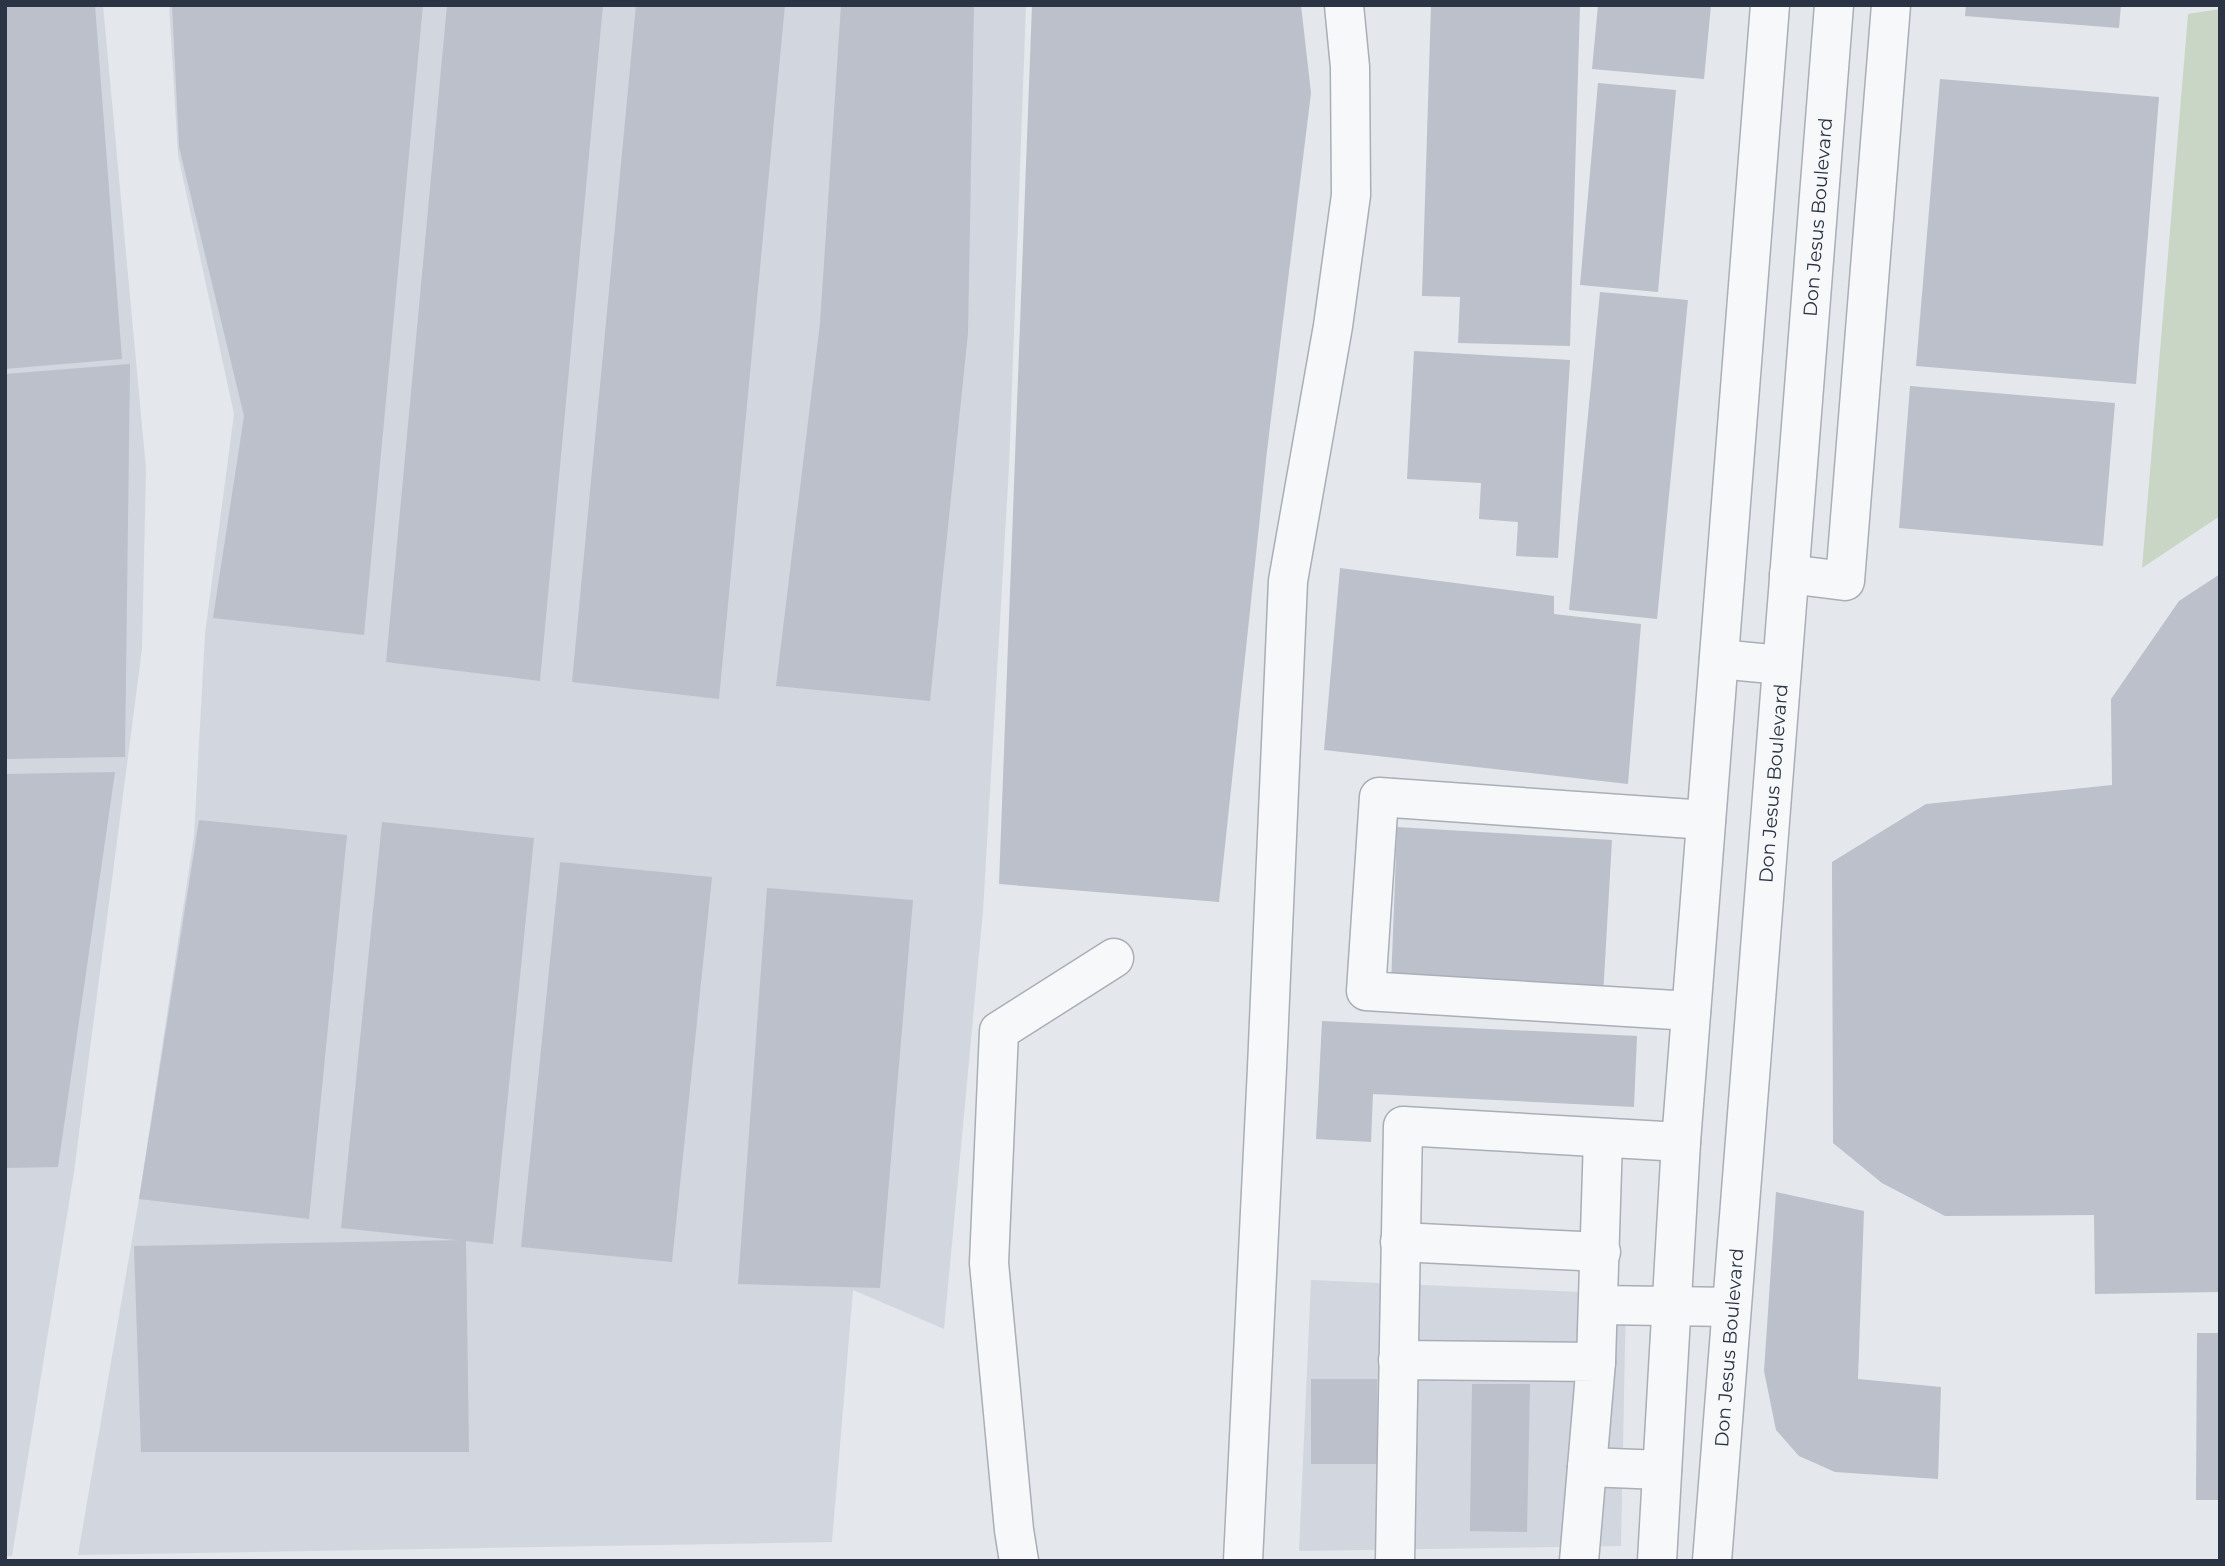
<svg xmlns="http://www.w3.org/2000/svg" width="2225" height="1566" font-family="Montserrat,sans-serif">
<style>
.built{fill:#d2d6de}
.green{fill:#c9d6c5}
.building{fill:#bbc0ca}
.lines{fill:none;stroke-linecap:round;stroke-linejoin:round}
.minor-casing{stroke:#a9aeb7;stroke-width:41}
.minor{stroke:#f7f8fa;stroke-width:38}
.labels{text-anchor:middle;stroke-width:5;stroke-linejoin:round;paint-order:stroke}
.street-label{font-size:19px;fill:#2b3445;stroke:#f4f6f9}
</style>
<rect width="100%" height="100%" fill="#e4e7ec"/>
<!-- built -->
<g class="built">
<path d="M5,5H103L146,469L142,649L74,1172L12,1556H5Z"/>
<path d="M169,5H1026L1009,467L983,911L944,1329L853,1290L832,1542L78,1555L139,1199L194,836L205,634L234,414L178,155Z"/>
<path d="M1311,1280L1626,1294L1621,1546L1299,1551Z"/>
</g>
<!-- green -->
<path class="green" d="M2220,9V516L2142,568L2188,14Z"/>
<!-- building -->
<g class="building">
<path d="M5,5H95L122,359L5,369Z"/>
<path d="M172,5H423L364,635L213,618L244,416L179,147Z"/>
<path d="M447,5H603L540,681L386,662Z"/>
<path d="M636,5H785L719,699L572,682Z"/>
<path d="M841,5H974L968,333L930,701L776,686L820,323Z"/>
<path d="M1032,5H1301L1311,93L1267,451L1219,902L999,884Z"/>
<path d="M1431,5H1580L1570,346L1458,343L1460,297L1422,296Z"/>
<path d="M1598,5H1711L1704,79L1592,69Z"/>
<path d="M1966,5H2121L2119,28L1965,16Z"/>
<path d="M1940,79L2159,97L2136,384L1916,366Z"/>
<path d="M1598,83L1676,90L1658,292L1580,285Z"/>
<path d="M1600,292L1688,300L1657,619L1569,610Z"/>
<path d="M1414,351L1570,360L1558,558L1516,556L1518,522L1479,519L1481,483L1407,479Z"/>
<path d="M130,364L125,757L5,759V374Z"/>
<path d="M1910,386L2115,403L2103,546L1899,528Z"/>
<path d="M1340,568L1554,596V614L1641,624L1628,784L1324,750Z"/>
<path d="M2220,574V1292L2095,1294L2094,1215L1945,1216L1882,1183L1833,1143L1832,862L1926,804L2112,785L2111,699L2179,601Z"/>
<path d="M115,772L58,1167L5,1168V774Z"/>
<path d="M199,820L347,835L309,1219L139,1199Z"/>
<path d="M382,822L534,838L493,1244L341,1228Z"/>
<path d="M1397,827L1612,840L1603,996L1391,985Z"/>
<path d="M560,862L712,877L672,1262L521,1247Z"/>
<path d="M767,888L913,900L880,1288L738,1284Z"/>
<path d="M1322,1021L1637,1036L1634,1107L1373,1094L1371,1142L1316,1139Z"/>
<path d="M1776,1192L1864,1211L1858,1379L1941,1387L1938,1479L1835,1472L1799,1456L1776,1430L1764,1371Z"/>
<path d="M466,1240L469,1452H141L134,1246Z"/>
<path d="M2197,1333H2220V1500H2196Z"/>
<rect x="1311" y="1379" width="66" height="85"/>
<path d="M1472,1384H1530L1527,1532L1470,1531Z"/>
</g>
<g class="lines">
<defs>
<g id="minor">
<path d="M1789,574L1845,581L1891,5"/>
<path d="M1719,659L1782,665"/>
<path d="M1691,1011L1366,991L1379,797L1706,820"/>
<path d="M1400,1242L1601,1252"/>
<path d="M1599,1305L1731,1307"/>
<path d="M1398,1360L1596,1362L1579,1561"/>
<path d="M1596,1362L1603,1138"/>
<path d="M1587,1467L1662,1470"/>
<path d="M1019,1561L1014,1530L989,1263L999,1031L1114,958"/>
<path d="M1243,1561L1267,1068L1288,581L1333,326L1351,195L1350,67L1344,5"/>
<path d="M1395,1561L1403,1126L1681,1142"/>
<path d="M1657,1561L1681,1142L1770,5"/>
<path id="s1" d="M1712,1561L1834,5"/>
</g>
</defs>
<!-- minor casing -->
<use href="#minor" class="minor-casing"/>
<!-- minor -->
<use href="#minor" class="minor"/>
</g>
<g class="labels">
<!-- street labels -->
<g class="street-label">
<text dy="7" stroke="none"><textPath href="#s1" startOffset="1348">Don Jesus Boulevard</textPath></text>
<text dy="7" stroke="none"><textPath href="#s1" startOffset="780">Don Jesus Boulevard</textPath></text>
<text dy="7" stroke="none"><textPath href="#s1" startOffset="214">Don Jesus Boulevard</textPath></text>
</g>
</g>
<!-- border -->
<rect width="2225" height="1566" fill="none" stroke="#2b3445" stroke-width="14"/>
</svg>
